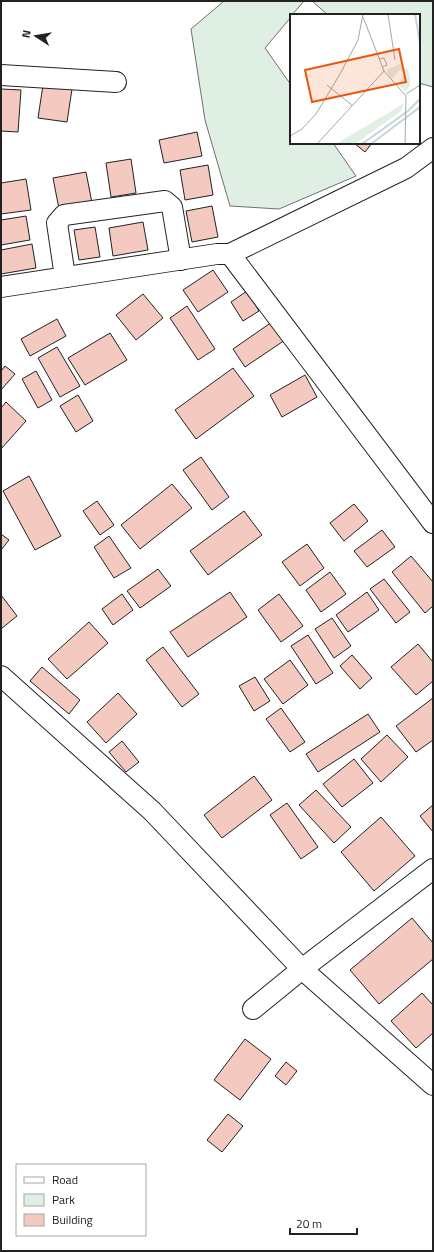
<svg xmlns="http://www.w3.org/2000/svg" width="434" height="1252" font-family="'Titillium Web',sans-serif">
<style>
.green{fill:#e0efe3;stroke:#6f6f6f}
.building{fill:#f3c9c0;stroke:#222}
.lines{fill:none;stroke-linecap:round;stroke-linejoin:round}
.minor-casing{stroke:#222;stroke-width:22}
.minor{stroke:#fff;stroke-width:20}
.inset-river{fill:none;stroke:#c7d3dd;stroke-width:2}
.inset-road{fill:none;stroke:#a7a7a7;stroke-width:1}
.view{fill:#e8590c;fill-opacity:0.15;stroke:#e8590c;stroke-width:2}
.inset-edge{fill:none;stroke:#222;stroke-width:2}
</style>
<rect width="100%" height="100%" fill="#fff"/>
<!-- green -->
<g class="green">
<path d="M224,1H304L292,15H291V17L265,48L291,85V143H333L356,176L279,209L230,206L205,120L191,29Z"/>
<path d="M312,1H433V87L419,83V15H328Z"/>
</g>
<!-- building -->
<g class="building">
<path d="M43,85L72,89L67,122L38,118Z"/>
<path d="M1,89L21,90L18,132L1,131Z"/>
<path d="M197,132L202,156L164,163L159,140Z"/>
<path d="M354,143H372L365,152Z"/>
<path d="M131,159L136,193L111,197L106,163Z"/>
<path d="M208,165L213,195L185,200L180,170Z"/>
<path d="M86,172L92,203L59,209L53,178Z"/>
<path d="M26,179L31,210L1,214V183Z"/>
<path d="M212,206L218,237L192,242L186,211Z"/>
<path d="M26,216L30,240L1,245V220Z"/>
<path d="M143,222L148,250L113,256L109,228Z"/>
<path d="M95,227L100,257L79,260L74,230Z"/>
<path d="M32,244L36,268L1,274V250Z"/>
<path d="M213,270L228,292L198,312L183,290Z"/>
<path d="M247,291L259,311L243,321L231,302Z"/>
<path d="M143,294L163,318L136,340L116,315Z"/>
<path d="M187,306L215,349L198,360L170,318Z"/>
<path d="M57,319L66,336L30,356L21,339Z"/>
<path d="M272,322L285,340L245,367L233,349Z"/>
<path d="M110,333L127,360L85,385L68,358Z"/>
<path d="M57,347L80,386L60,397L38,358Z"/>
<path d="M5,366L15,374L1,390V371Z"/>
<path d="M233,368L254,396L196,439L175,410Z"/>
<path d="M36,371L52,400L38,408L22,379Z"/>
<path d="M305,375L317,397L282,417L270,395Z"/>
<path d="M78,395L93,421L76,432L60,406Z"/>
<path d="M6,402L26,421L1,449V408Z"/>
<path d="M201,457L229,497L212,510L183,470Z"/>
<path d="M29,476L61,536L35,550L3,491Z"/>
<path d="M172,484L192,508L140,549L121,525Z"/>
<path d="M97,501L114,525L100,535L83,511Z"/>
<path d="M354,504L368,521L344,541L330,523Z"/>
<path d="M244,511L262,535L208,575L190,551Z"/>
<path d="M382,530L395,547L367,567L354,551Z"/>
<path d="M1,534L9,540L1,550Z"/>
<path d="M109,536L131,568L114,578L94,547Z"/>
<path d="M307,544L324,568L300,586L282,562Z"/>
<path d="M411,556L433,582V606L425,613L392,572Z"/>
<path d="M158,569L171,586L140,608L127,591Z"/>
<path d="M330,572L346,594L321,612L306,590Z"/>
<path d="M384,579L410,612L396,623L370,589Z"/>
<path d="M230,592L247,617L188,657L170,632Z"/>
<path d="M367,592L379,610L348,632L336,615Z"/>
<path d="M122,594L133,610L113,625L102,609Z"/>
<path d="M279,594L303,626L281,642L258,610Z"/>
<path d="M1,595L17,616L1,629Z"/>
<path d="M332,618L351,646L334,658L315,629Z"/>
<path d="M89,622L108,643L67,679L48,659Z"/>
<path d="M308,635L333,673L316,684L291,646Z"/>
<path d="M418,644L433,662V681L416,695L391,667Z"/>
<path d="M163,647L199,694L182,707L146,660Z"/>
<path d="M352,655L372,678L360,689L340,666Z"/>
<path d="M290,660L308,685L283,704L264,679Z"/>
<path d="M42,667L80,700L69,714L30,681Z"/>
<path d="M255,677L270,701L254,711L239,686Z"/>
<path d="M118,693L137,714L106,743L87,722Z"/>
<path d="M433,698V740L416,752L396,726Z"/>
<path d="M281,708L305,742L290,752L266,719Z"/>
<path d="M368,714L380,732L318,772L306,754Z"/>
<path d="M387,735L408,757L381,782L361,759Z"/>
<path d="M122,741L139,762L126,772L109,752Z"/>
<path d="M354,759L373,783L342,807L323,784Z"/>
<path d="M254,776L272,800L222,838L204,815Z"/>
<path d="M316,790L351,827L334,843L299,805Z"/>
<path d="M287,803L318,847L301,859L270,815Z"/>
<path d="M433,805V832L420,816Z"/>
<path d="M381,817L415,856L374,891L341,852Z"/>
<path d="M412,918L433,943V959L379,1004L350,970Z"/>
<path d="M422,993L433,1005V1033L416,1048L391,1021Z"/>
<path d="M245,1039L271,1059L240,1100L214,1080Z"/>
<path d="M286,1062L297,1071L286,1085L275,1076Z"/>
<path d="M228,1114L243,1126L222,1152L207,1140Z"/>
</g>
<g class="lines">
<defs>
<g id="minor">
<path d="M1,75L116,82"/>
<path d="M230,254L433,523"/>
<path d="M65,277L57,223L64,215L165,201L172,207L181,260"/>
<path d="M1,287L217,254H230L406,168L433,148"/>
<path d="M1,676L152,811L302,969L433,1085"/>
<path d="M253,1009L302,969L433,869"/>
</g>
</defs>
<!-- minor casing -->
<use href="#minor" class="minor-casing"/>
<!-- minor -->
<use href="#minor" class="minor"/>
</g>
<!-- overview -->
<g transform="translate(290 14)">
<rect width="130" height="130" fill="#fff"/>
<path d="M110,50L118,56L120,64V71L116,77L109,72L114,59L110,56L102,65L98,60L97,56ZM115,89L110,98L65,130H46Z" fill="#e0efe3"/>
<path class="inset-river" d="M125,0L130,29M72,130L118,97L130,85M81,130L130,93"/>
<path class="inset-road" d="M98,0L105,46M73,3L94,57L116,82L115,130M89,45L94,44L97,51L92,53M37,71L63,92M116,80L130,71M0,122L12,115L26,100L50,60L68,26L73,0M27,130L94,57"/>
<path class="view" d="M109,35L116,68L22,88L15,56Z"/>
<rect width="130" height="130" class="inset-edge"/>
</g>
<!-- border -->
<rect width="434" height="1252" fill="none" stroke="#222222" stroke-width="4"/>
<!-- legend -->
<rect x="16" y="1164" width="130" height="72" fill="#ffffff" stroke="#a7a7a7"/>
<rect x="24" y="1177" width="20" height="6" fill="#ffffff" stroke="#a7a7a7"/>
<text x="52" y="1184" font-size="12" fill="#222222">Road</text>
<rect x="24" y="1194" width="20" height="12" fill="#e0efe3" stroke="#a7a7a7"/>
<text x="52" y="1204" font-size="12" fill="#222222">Park</text>
<rect x="24" y="1214" width="20" height="12" fill="#f3c9c0" stroke="#a7a7a7"/>
<text x="52" y="1224" font-size="12" fill="#222222">Building</text>
<!-- north arrow -->
<g transform="translate(36 36) rotate(282)" stroke="#ffffff" stroke-width="3" paint-order="stroke">
<path d="M0-3L7 15L0 10L-7 15Z" fill="#222222"/>
<text y="-6" font-size="11" font-weight="bold" text-anchor="middle" fill="#222222">N</text>
</g>
<!-- scale -->
<path d="M290 1228v6h67v-6" fill="none" stroke="#222222" stroke-width="2"/>
<text x="296" y="1228" font-size="12" fill="#222222" stroke="#ffffff" stroke-width="3" paint-order="stroke">20 m</text>
</svg>
